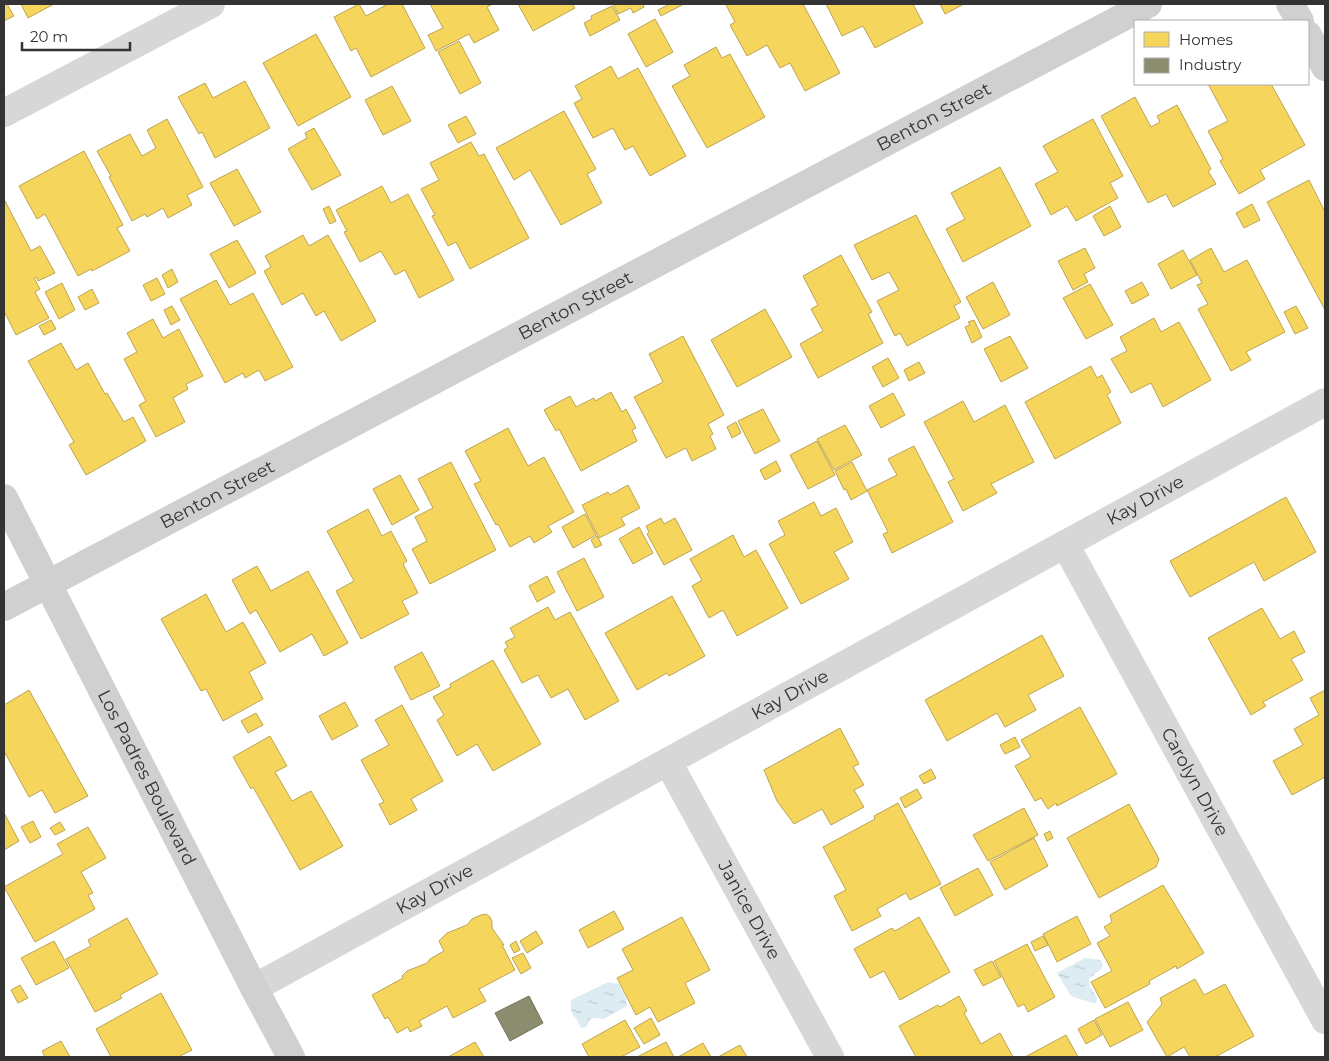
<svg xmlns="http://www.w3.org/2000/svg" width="1329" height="1061" font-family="Montserrat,sans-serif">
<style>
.water{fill:url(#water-ripples)}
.homes{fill:#f6d55c;stroke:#bca450}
.industry{fill:#8c8c6e;stroke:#71715c}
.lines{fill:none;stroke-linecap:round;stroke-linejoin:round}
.street{stroke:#d7d7d7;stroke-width:28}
.secondary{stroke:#d0d0d0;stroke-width:28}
.labels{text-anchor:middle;stroke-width:5;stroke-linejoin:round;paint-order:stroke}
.street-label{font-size:18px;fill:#333;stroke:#fff}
</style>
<defs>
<pattern id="water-ripples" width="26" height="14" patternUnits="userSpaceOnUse" patternTransform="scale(1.25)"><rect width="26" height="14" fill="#ddebf3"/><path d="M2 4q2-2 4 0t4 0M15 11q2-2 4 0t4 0" fill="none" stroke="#becad1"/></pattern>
</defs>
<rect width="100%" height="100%" fill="#fff"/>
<!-- water -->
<g class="water">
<path d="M1085,958L1100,960L1103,964L1102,968L1089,979L1090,986L1097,998L1096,1003H1092L1071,996L1057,973Z"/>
<path d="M608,982L619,984L626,998L627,1006L604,1019L592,1018L589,1021L588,1024L585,1028L580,1027C577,1013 569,1019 571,1000Z"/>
</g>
<!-- homes -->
<g class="homes">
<path d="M4,4H7L14,16L4,21Z"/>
<path d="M21,4H54L28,18Z"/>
<path d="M359,4L366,16L388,4H402L425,48L371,77L356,48L351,51L334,17Z"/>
<path d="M430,4H493L487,7L499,30L474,43L469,34L436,51L428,35L443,28Z"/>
<path d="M518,4H572L575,8L533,31Z"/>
<path d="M613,4H643L644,7L633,13L631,8L618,14Z"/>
<path d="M670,4H684L661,16L658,10Z"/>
<path d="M729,4H803L840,73L805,91L790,63L780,68L767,45L747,56L730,25L735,22L726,5Z"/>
<path d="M826,4H913L923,23L875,48L863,26L842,36Z"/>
<path d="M940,4H964L945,14Z"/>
<path d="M612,6L620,20L590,36L584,23L592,19L591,16Z"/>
<path d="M655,19L673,52L646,67L628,34Z"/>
<path d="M316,34L351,97L298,126L263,63Z"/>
<path d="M459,41L481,83L460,94L438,52Z"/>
<path d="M716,47L722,58L730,54L765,117L707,148L672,86L690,76L684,65Z"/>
<path d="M611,66L618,79L638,68L686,156L650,176L633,146L625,150L613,128L593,138L574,103L582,99L575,86Z"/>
<path d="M245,81L270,128L215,158L202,132L199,134L178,97L205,83L213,98Z"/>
<path d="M1208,84H1271L1305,145L1260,170L1265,179L1239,194L1220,161L1223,159L1208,131L1228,121Z"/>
<path d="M392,86L411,121L383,135L365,100Z"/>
<path d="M1135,97L1151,127L1160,122L1157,116L1177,105L1211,169L1208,171L1216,184L1173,207L1166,194L1148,203L1101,116Z"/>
<path d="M564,111L596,169L587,174L602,203L561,225L530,170L514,180L496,148Z"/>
<path d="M466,116L476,134L458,143L448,125Z"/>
<path d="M167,119L203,187L187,195L192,205L168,218L163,208L147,217L145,214L132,221L109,177L111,176L97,151L130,134L142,156L156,148L147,130Z"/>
<path d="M1093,119L1123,176L1110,183L1118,198L1076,221L1067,206L1051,215L1035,184L1058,172L1043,146Z"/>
<path d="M314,128L341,175L312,190L288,149L307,138L305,133Z"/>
<path d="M471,142L479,156L484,154L529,238L470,269L456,242L448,246L432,216L435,215L421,189L439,180L430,163Z"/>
<path d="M84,151L123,225L117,228L130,251L92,271L91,269L78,276L45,214L37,219L19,186Z"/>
<path d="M1000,167L1031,226L963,262L946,229L965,219L951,193Z"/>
<path d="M237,169L261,212L234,226L210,183Z"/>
<path d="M1309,180L1325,212V310L1267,202Z"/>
<path d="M382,186L391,203L408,194L454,280L419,298L405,270L395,275L381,251L360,262L344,232L347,231L336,210Z"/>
<path d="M4,199L31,251L40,246L55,273L38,281L36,277L34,278L40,289L35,292L49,318L16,335L4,311Z"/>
<path d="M1252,204L1260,220L1244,228L1236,213Z"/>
<path d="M329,206L336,221L330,224L323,209Z"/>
<path d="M1110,206L1121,227L1104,236L1093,216Z"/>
<path d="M916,215L961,302L954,306L960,318L907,346L900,333L895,336L877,301L899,290L889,272L872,280L854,245Z"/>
<path d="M303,235L309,246L328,235L376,321L341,341L324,311L316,316L303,293L282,305L264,271L271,267L265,256Z"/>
<path d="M237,240L256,273L229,288L210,254Z"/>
<path d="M1085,248L1095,268L1084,274L1088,282L1073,290L1058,261Z"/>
<path d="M1211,248L1224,272L1247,260L1285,332L1246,352L1251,360L1231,371L1198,309L1208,304L1197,285L1202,283L1190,260Z"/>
<path d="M1183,250L1197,275L1171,289L1158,264Z"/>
<path d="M841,255L872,312L868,314L883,343L818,378L800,344L823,331L811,309L818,305L803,276Z"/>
<path d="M172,269L178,282L168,288L162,275Z"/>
<path d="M157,278L165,294L151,301L143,285Z"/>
<path d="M216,280L230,305L253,293L293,367L265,381L259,370L245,378L243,373L225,383L180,299Z"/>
<path d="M993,282L1010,315L983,329L966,297Z"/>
<path d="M1142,282L1149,295L1132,304L1125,291Z"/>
<path d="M62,283L75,310L59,319L45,292Z"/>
<path d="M1090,284L1113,325L1086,339L1063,298Z"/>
<path d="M92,289L99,303L85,310L78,297Z"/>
<path d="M172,306L180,320L171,325L164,310Z"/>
<path d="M1296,306L1308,328L1295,334L1284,312Z"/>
<path d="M765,309L792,357L737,387L711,340Z"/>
<path d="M1154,318L1161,332L1179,322L1211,380L1163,407L1151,383L1131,393L1111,359L1127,351L1120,337Z"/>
<path d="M153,319L163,338L179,329L203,376L186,384L188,389L173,398L185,422L156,437L139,405L146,401L124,359L137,352L127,333Z"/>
<path d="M51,320L56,329L44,335L39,326Z"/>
<path d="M974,320L982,337L972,343L965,327L970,325L968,322Z"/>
<path d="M683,336L724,415L708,424L713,434L710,436L716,449L692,461L686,448L666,458L634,397L663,382L649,354Z"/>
<path d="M1010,336L1028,368L1001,382L984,349Z"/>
<path d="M61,343L76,370L88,363L105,394L107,393L124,422L133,417L146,441L86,475L69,445L74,442L28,361Z"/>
<path d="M888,358L899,378L883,387L872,367Z"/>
<path d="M919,362L925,373L909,381L904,370Z"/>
<path d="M1091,366L1097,378L1102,375L1111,392L1107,395L1121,423L1055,459L1025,402Z"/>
<path d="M611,392L622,412L626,409L636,428L632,430L637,441L581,471L559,429L556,431L544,410L570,396L576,407L594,398L595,401Z"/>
<path d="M893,393L905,415L881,428L869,406Z"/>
<path d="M963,401L974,422L1005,405L1034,462L991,484L997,493L963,511L948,482L954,479L924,422Z"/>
<path d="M763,409L780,441L755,454L738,421Z"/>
<path d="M736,422L741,433L732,438L727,427Z"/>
<path d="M845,425L862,455L834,470L817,439Z"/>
<path d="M508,428L528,466L544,457L574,512L548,526L552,532L534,543L530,536L510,547L498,524L496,525L474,484L481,481L465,451Z"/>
<path d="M817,441L835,475L808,489L790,455Z"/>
<path d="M914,446L953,522L892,553L883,534L888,532L867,490L897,475L888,459Z"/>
<path d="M776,461L781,471L765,480L760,470Z"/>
<path d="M451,462L496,550L430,584L412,549L427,541L415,517L433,508L418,479Z"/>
<path d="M852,462L867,491L851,500L846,489L844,490L835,471Z"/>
<path d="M400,475L419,510L392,525L373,489Z"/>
<path d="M628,485L640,508L621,518L625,525L599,538L582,505L608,492L610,495Z"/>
<path d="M1286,497L1316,552L1264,581L1254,562L1190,597L1170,561Z"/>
<path d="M814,502L821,516L836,508L853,542L834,552L849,579L801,604L769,544L785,535L778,521Z"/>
<path d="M368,509L382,536L391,531L407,561L403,564L418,593L402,601L409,614L361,639L336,591L354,581L327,531Z"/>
<path d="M585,514L596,535L573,548L562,527Z"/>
<path d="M661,518L664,524L675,518L692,550L664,565L647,534L649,532L646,526Z"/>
<path d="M639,527L653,553L633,564L619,539Z"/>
<path d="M733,535L744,557L756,550L788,608L737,636L723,610L709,618L692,586L702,580L690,559Z"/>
<path d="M597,536L602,545L595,548L591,540Z"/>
<path d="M584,558L604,597L577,611L557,572Z"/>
<path d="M257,566L271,591L308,571L348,643L324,656L312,634L280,652L256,610L250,614L232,580Z"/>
<path d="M547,576L555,592L537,602L529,586Z"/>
<path d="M206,594L226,632L243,622L266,663L249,672L263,699L223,721L206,689L201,691L161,619Z"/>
<path d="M672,596L705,656L669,676L667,673L637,690L605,633Z"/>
<path d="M548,607L555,620L570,612L619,701L585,720L568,689L551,698L538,675L522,683L504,650L508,647L505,642L515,637L510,628Z"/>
<path d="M1262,608L1280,639L1294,631L1305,652L1291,659L1303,680L1263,702L1266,706L1251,715L1208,638Z"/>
<path d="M1042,635L1064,676L1028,695L1036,710L1005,727L997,713L947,741L925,700Z"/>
<path d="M422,652L440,686L411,700L394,667Z"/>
<path d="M493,660L541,744L493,771L477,744L457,756L437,720L444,715L433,697L451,687L450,684Z"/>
<path d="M29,690L88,796L55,813L42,790L29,797L4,751V705Z"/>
<path d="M1325,690V777L1292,795L1273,761L1303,745L1294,729L1319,715L1310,698Z"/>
<path d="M345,702L358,726L332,740L319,716Z"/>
<path d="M402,705L443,781L411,799L417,810L390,825L379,804L384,802L361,760L389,745L375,720Z"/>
<path d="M1080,707L1117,774L1057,806L1056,803L1048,809L1041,798L1035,801L1015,766L1031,757L1021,740Z"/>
<path d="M256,713L263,725L248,733L241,721Z"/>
<path d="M840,728L859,764L853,767L864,785L854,790L864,807L831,825L822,809L794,824L777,801L764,770Z"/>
<path d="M270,736L287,766L275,772L292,801L311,791L343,846L300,870L253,787L251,789L233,757Z"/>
<path d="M1015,737L1020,747L1005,754L1000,745Z"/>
<path d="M931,769L936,778L924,784L919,776Z"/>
<path d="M917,789L922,798L905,808L900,798Z"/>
<path d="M898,803L941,884L910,900L906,893L877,909L881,916L852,931L834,896L846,890L823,847L875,819L874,816Z"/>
<path d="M1129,804L1159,859L1156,867L1099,898L1067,838Z"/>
<path d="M1024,808L1038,835L988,861L973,835Z"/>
<path d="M4,813L19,841L4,850Z"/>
<path d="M33,821L41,837L30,843L21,827Z"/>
<path d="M60,822L65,830L55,835L50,828Z"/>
<path d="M88,827L106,858L81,872L93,893L88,895L95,909L35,942L4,887L63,854L57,844Z"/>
<path d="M1050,831L1053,838L1047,841L1044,834Z"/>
<path d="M1034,838L1048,866L1005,890L990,862Z"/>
<path d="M978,868L993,895L955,916L940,888Z"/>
<path d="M1163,885L1204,953L1177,969L1176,966L1149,981L1150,984L1105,1008L1091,982L1112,971L1097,943L1110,936L1104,927L1112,922L1110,915Z"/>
<path d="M614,911L624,929L588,948L579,930Z"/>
<path d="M486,914L490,917L492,922V928L504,945H502L515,970L479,989L486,1001L453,1018L447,1006L419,1021L422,1026L410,1032L408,1027L397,1033L388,1017L385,1019L372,995L403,978L402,976L407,971L427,963L430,959L444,951L439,941L447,933L467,925L472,919L481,915Z"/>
<path d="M1077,916L1091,944L1057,962L1043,934Z"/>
<path d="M682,917L710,970L685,983L695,1003L658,1022L650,1007L636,1015L617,978L633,970L622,949Z"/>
<path d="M919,917L950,972L900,1000L884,971L870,978L854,949L892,928L895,931Z"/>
<path d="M127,918L158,974L120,995L122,998L95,1012L66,959L91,946L88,940Z"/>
<path d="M536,931L543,943L527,953L520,941Z"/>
<path d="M1043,936L1048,945L1035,951L1031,942Z"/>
<path d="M54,941L69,968L36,985L21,958Z"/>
<path d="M516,941L520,950L514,953L510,945Z"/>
<path d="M1027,944L1055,997L1028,1012L1024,1004L1018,1007L994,961Z"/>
<path d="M523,953L531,968L521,974L512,958Z"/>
<path d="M992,961L1001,977L983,986L974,970Z"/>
<path d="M1195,979L1204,995L1225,984L1254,1036L1215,1057H1190L1184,1047L1167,1057L1147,1022L1162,1004L1160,998Z"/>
<path d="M20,985L28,998L18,1003L11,990Z"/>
<path d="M161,993L192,1050L178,1057H111L96,1029Z"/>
<path d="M959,996L967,1011L964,1013L981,1044L1000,1033L1013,1057H916L899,1026L938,1005L940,1007Z"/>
<path d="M1128,1002L1143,1030L1110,1047L1095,1019Z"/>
<path d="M651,1018L660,1035L644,1044L634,1028Z"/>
<path d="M625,1020L640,1047L621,1057H589L582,1044Z"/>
<path d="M1094,1020L1102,1035L1086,1044L1078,1029Z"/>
<path d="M1066,1035L1078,1057H1025Z"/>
<path d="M61,1041L70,1057H45L42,1051Z"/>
<path d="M475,1042L484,1057H448Z"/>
<path d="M666,1042L674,1057H637Z"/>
<path d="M703,1043L711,1057H678Z"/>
<path d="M740,1045L747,1057H718Z"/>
</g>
<!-- industry -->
<path class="industry" d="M529,996L543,1023L510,1041L495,1013Z"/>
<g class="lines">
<!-- street -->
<g class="street">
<path d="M4,113L211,4"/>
<path id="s1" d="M1065,544L1325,1020"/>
<path id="s2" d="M668,762L830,1057"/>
<path id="s3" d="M254,988L1325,402"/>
</g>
<!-- secondary -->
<g class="secondary">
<path d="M1290,4L1300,21"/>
<path d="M1308,35L1325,67"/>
<path id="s4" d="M4,498L254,988L291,1057"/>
<path id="s5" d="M4,607L1148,4"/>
</g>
</g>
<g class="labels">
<!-- street labels -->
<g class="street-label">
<text dy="6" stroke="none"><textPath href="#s5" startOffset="1051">Benton Street</textPath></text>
<text dy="6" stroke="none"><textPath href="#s5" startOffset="646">Benton Street</textPath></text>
<text dy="6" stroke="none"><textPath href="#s5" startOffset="241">Benton Street</textPath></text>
<text dy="6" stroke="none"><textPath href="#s3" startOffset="1016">Kay Drive</textPath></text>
<text dy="6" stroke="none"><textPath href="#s3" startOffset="611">Kay Drive</textPath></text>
<text dy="6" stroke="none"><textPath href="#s4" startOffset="314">Los Padres Boulevard</textPath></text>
<text dy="6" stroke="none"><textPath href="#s1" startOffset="271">Carolyn Drive</textPath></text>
<text dy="6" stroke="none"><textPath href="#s3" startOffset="206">Kay Drive</textPath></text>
<text dy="6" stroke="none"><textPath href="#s2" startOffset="169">Janice Drive</textPath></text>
</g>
</g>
<!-- border -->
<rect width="1329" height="1061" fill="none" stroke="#333333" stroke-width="10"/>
<!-- legend -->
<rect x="1134" y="20" width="175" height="65" fill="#ffffff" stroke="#adadad"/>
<rect x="1144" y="32" width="25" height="15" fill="#f6d55c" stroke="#adadad"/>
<text x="1179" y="45" font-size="15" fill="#333333">Homes</text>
<rect x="1144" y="58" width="25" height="15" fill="#8c8c6e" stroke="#adadad"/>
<text x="1179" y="70" font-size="15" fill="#333333">Industry</text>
<!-- scale -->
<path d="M22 42v8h108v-8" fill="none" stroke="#333333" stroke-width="2.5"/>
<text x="30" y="42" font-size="15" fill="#333333" stroke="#ffffff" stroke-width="4" paint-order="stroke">20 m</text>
</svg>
